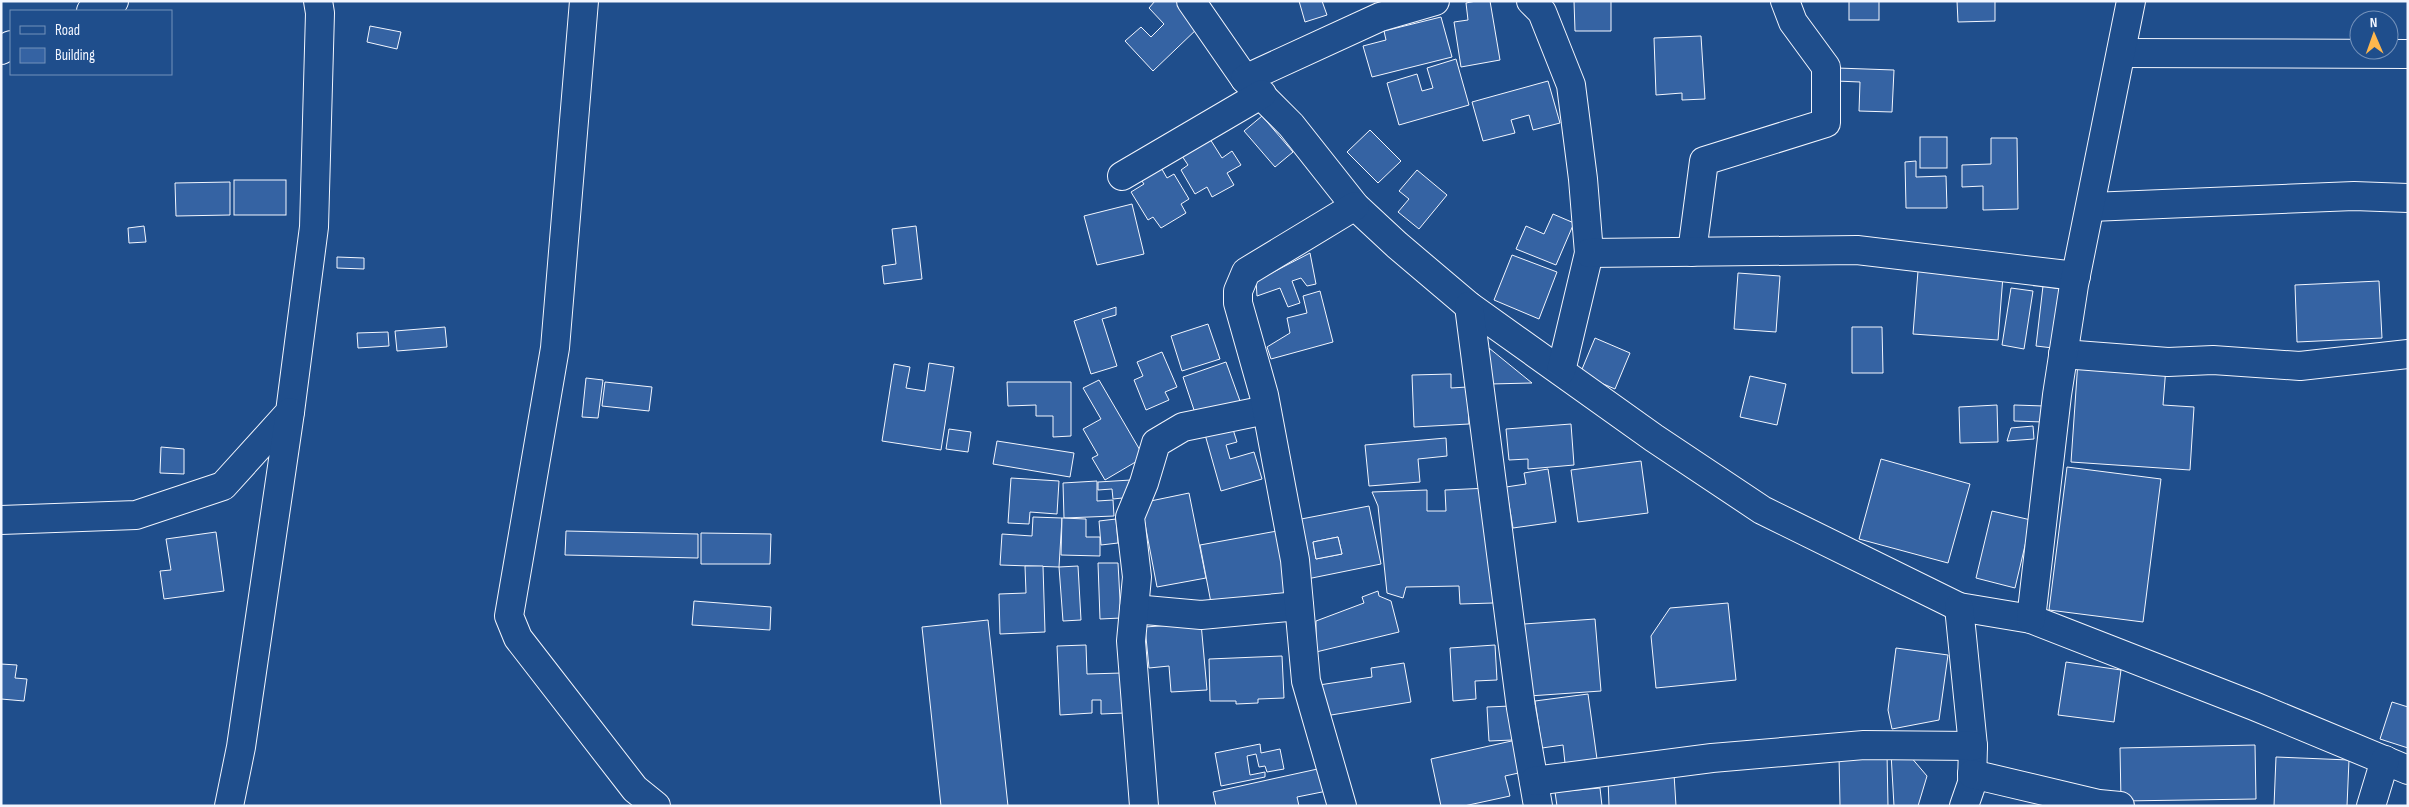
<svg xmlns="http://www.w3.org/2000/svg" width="2409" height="807" font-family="'Sofia Sans Condensed',sans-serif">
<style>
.building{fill:#3563a3;stroke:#f2f6ff;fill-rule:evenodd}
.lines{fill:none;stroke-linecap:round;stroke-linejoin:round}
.street-casing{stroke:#f2f6ff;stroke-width:30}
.street{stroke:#1f4e8c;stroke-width:28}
</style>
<rect width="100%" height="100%" fill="#1f4e8c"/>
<!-- building -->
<g class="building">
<path d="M1155,1H1176L1200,26L1153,71L1125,41L1141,27L1151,37L1164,24L1149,8Z"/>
<path d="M1299,1H1322L1327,15L1305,22Z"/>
<path d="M1476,1H1490L1500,60L1461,67L1454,22L1468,20L1466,3Z"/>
<path d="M1574,1H1611V31H1575Z"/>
<rect x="1849" y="1" width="30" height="19"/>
<path d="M1957,1H1995V21L1958,22Z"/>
<path d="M1441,17L1452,57L1372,77L1363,46L1386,40L1384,31Z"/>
<path d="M370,26L401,32L397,49L367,42Z"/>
<path d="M1701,36L1705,99L1682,100V93L1656,95L1654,38Z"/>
<path d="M1456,59L1469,105L1399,125L1387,83L1417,74L1422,91L1433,88L1427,68Z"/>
<path d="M1837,68L1894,70L1892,112L1859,111L1860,82L1836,81Z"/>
<path d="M1548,81L1560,123L1533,130L1529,115L1511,120L1515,133L1483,141L1472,102Z"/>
<path d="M1262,116L1293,152L1275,167L1244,131Z"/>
<path d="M1370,130L1401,161L1378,183L1347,152Z"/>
<rect x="1920" y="137" width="27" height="31"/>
<path d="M1991,138H2017L2018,209L1983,210V186L1962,187V165L1991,164Z"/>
<path d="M1210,139L1222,158L1232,151L1241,165L1227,173L1234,185L1212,197L1207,187L1195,194L1181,170L1188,165L1182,156Z"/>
<path d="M1916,161V177L1946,176L1947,208H1906L1905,162Z"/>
<path d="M1159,164L1167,178L1174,174L1189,199L1181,204L1186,213L1161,228L1153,217L1148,220L1131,192L1144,184L1139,177Z"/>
<path d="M1417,170L1447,195L1419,229L1398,212L1409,199L1399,191Z"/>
<rect x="234" y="180" width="52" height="35"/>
<path d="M230,182V215L176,216L175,183Z"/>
<path d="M1132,204L1144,254L1097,265L1084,216Z"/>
<path d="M1553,214L1574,223L1556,265L1516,249L1526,226L1544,234Z"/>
<path d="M144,226L146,242L129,243L128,228Z"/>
<path d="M916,226L922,279L884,284L882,266L896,264L892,229Z"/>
<path d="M1310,253L1316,284L1307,286L1301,278L1292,281L1300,303L1288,307L1280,288L1257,296L1256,281Z"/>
<path d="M1512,255L1557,272L1539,319L1494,300Z"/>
<path d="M337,257L364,258V269L337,268Z"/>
<path d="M1918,271L2003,276L1998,340L1913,334Z"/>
<path d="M1738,273L1780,276L1776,332L1734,329Z"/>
<path d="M2379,281L2382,338L2297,342L2295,285Z"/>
<path d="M2043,286L2061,289L2053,348L2036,346Z"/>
<path d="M2011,288L2033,291L2024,349L2002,345Z"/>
<path d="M1320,291L1333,342L1271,359L1267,347L1290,333L1287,318L1307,313L1303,296Z"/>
<path d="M1116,307V315L1102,319L1117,366L1091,374L1074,321Z"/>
<path d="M1208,324L1220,359L1182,371L1171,336Z"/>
<path d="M445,327L447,347L397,351L395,331Z"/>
<path d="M1852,327H1882L1883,373H1852Z"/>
<path d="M388,332L389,346L358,348L357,333Z"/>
<path d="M1595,338L1630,353L1615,389L1580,374Z"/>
<path d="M1489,348L1532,383L1490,384Z"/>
<path d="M1162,352L1177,387L1165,392L1169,400L1146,410L1134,380L1143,376L1137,362Z"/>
<path d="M2078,361L2166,367L2163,405L2194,407L2190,470L2071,462Z"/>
<path d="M1226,362L1240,401L1196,416L1183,377Z"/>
<path d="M929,363L954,367L941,450L882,441L894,364L910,367L906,388L925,391Z"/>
<path d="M1451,374V388L1467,387L1469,424L1414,427L1412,375Z"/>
<path d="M1750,376L1786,384L1777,425L1740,417Z"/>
<path d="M586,378L603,380L598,418L582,417Z"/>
<path d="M1099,380L1144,457L1105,480L1092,458L1098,455L1083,429L1101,419L1083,388Z"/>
<path d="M605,382L652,387L649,411L602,406Z"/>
<path d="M1007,382H1071V436L1053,437V416H1036V405L1008,406Z"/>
<path d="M1997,405L1998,442L1960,443L1959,407Z"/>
<path d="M2014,405L2044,406L2043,422L2014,421Z"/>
<path d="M1231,423L1237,442L1226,445L1230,459L1254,452L1262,479L1221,491L1204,431Z"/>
<path d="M1571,424L1574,465L1528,469V459L1509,460L1506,429Z"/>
<path d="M2033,426L2034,439L2007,441L2011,428Z"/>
<path d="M949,429L971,432L968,452L946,449Z"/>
<path d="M1446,438L1447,456L1418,459L1420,482L1369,486L1365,445Z"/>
<path d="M997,441L1074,453L1070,477L993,464Z"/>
<path d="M161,447L184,449V474L160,473Z"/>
<path d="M1881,459L1970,484L1948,563L1859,539Z"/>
<path d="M1641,461L1648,513L1578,522L1571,470Z"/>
<path d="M2067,467L2161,479L2143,622L2049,610Z"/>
<path d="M1548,469L1556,522L1513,528L1506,487L1526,484L1524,473Z"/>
<path d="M1011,478L1059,481L1057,514L1030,512L1029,524L1008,523Z"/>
<path d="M1131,480L1132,497L1113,499L1112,489L1098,490V482Z"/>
<path d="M1097,481V501L1113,500L1114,516L1064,518L1063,483Z"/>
<path d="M1489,488L1493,603L1460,604L1459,586L1406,587L1403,598L1387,593L1378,506L1372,492L1427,490V511H1446L1445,490Z"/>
<path d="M1189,493L1206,578L1157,587L1141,503Z"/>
<path d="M1369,506L1381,564L1307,579L1296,520ZM1338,537L1342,554L1316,559L1313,542Z"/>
<path d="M1992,511L2031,520L2015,588L1976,578Z"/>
<path d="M1033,517L1062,518L1059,567L1000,565L1002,534L1032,536Z"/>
<path d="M1062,518L1086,519V537H1100V556L1061,555Z"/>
<path d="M1116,519L1118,543L1101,545L1099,521Z"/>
<path d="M566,531L698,534V558L565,555Z"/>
<path d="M1277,531L1289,594L1212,608L1200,545Z"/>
<path d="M216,532L224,591L164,599L160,571L171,570L166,539Z"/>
<path d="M701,533L771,534L770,564H701Z"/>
<path d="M1338,537L1342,554L1316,559L1313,542Z"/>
<path d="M1098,563H1118L1121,618L1100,619Z"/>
<path d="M1025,566H1043L1045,632L1000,634L999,594L1026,593Z"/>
<path d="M1078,566L1081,620L1063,621L1059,567Z"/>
<path d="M1378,591L1379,596L1391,601L1399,632L1316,652V621L1364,603L1362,597Z"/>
<path d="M694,601L771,607L770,630L692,625Z"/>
<path d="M1728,603L1736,680L1656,688L1651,636L1670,608Z"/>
<path d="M1595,619L1601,691L1529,696L1524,624Z"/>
<path d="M988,620L1008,806H941L922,627Z"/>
<path d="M1201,623L1207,690L1171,692L1169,666L1149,668L1145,627Z"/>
<path d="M1086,645L1087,674L1122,673L1124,713L1101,714V700H1092V713L1060,715L1057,646Z"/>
<path d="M1495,645L1497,680L1475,681L1476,699L1453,701L1450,648Z"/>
<path d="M1896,648L1948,655L1939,720L1892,729L1888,710Z"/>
<path d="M1282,656L1284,698L1258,699V703L1236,704V701H1210L1209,659Z"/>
<path d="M2066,662L2121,670L2114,722L2058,715Z"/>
<path d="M1404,663L1411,702L1325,716L1319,685L1372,677L1371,668Z"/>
<path d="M1,664L17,665L15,678L27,679L24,701L1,699Z"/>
<path d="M1588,694L1597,759L1565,763L1563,745L1542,748L1535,701Z"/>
<path d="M2392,702L2408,707V748L2380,739Z"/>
<path d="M1511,706L1513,740L1489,741L1487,707Z"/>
<path d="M1516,740L1523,772L1505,776L1510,796L1464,806H1441L1431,759Z"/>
<path d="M1260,744L1261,753L1280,749L1284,769L1267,772L1265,766L1259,767L1256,754L1247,756L1250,775L1265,772V777L1221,786L1215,753Z"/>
<path d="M2255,745L2256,799L2121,801L2120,748Z"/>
<path d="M1887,753L1888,806H1840L1839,755Z"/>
<path d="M1891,753L1910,756L1927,776L1918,806H1894Z"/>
<path d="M2276,757L2349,760L2347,806H2274Z"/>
<path d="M1322,768L1327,791L1297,797L1299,806H1216L1213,792Z"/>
<path d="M1674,774L1676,806H1609L1608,778Z"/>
<path d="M1600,788L1602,806H1557L1555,792Z"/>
</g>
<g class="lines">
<defs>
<g id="street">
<path d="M584,1L555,348L509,616L518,638L635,789L656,806"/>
<path d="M1191,1L1245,79L1291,125L1355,206L1397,245L1469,306L1654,438L1762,510L1959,607L2031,619L2254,706L2408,770"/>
<path d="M1531,1L1542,12L1571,85L1583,179L1589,253L1561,371"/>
<path d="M91,11L114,1"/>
<path d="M1,50L11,45"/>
<path d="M2121,53L2408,54"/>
<path d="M1245,79L1380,17L1435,1"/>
<path d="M1122,176L1262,94"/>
<path d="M2091,207L2354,196L2408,198"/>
<path d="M1692,252L1704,161L1826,123V67L1793,22L1785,1"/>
<path d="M1589,253L1857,250L2076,276"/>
<path d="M1469,306L1521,708L1538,806"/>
<path d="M2063,354L2168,362L2213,360L2300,366L2408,354"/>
<path d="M1,520L136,515L223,486L290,412L314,227L320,13L318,1"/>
<path d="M1959,607L1973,746L1972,783L1964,806"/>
<path d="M1134,609L1201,615L1299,606"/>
<path d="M2031,619L2057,395L2074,285L2131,1"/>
<path d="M1972,774L2099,804L2120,806"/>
<path d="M1534,781L1712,758L1864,745L1973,746"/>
<path d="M229,806L241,747L290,412"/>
<path d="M1144,806L1131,641L1137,577L1130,517L1144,483L1156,443L1183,427L1266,410"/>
<path d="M1342,806L1306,681L1295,560L1264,395L1238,303V291L1246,272L1355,206"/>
<path d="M2371,806L2385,760"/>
</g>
</defs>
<!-- street casing -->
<use href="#street" class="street-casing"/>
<!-- street -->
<use href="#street" class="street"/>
</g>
<!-- border -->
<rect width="2409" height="807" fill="none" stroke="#f2f6ff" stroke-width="5"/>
<!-- legend -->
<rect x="10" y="10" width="162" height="65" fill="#1f4e8c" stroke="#7391ba"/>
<rect x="20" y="26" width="25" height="8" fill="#1f4e8c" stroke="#7391ba"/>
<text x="55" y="35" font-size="15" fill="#f2f6ff">Road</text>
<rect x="20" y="48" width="25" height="15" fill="#3563a3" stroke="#7391ba"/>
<text x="55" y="60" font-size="15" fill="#f2f6ff">Building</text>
<!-- north arrow -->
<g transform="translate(2374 35) rotate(358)"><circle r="24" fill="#1f4e8c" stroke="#7391ba"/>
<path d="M0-4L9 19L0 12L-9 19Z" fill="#ffb74d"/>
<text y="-8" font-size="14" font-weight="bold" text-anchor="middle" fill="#f2f6ff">N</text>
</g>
</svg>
